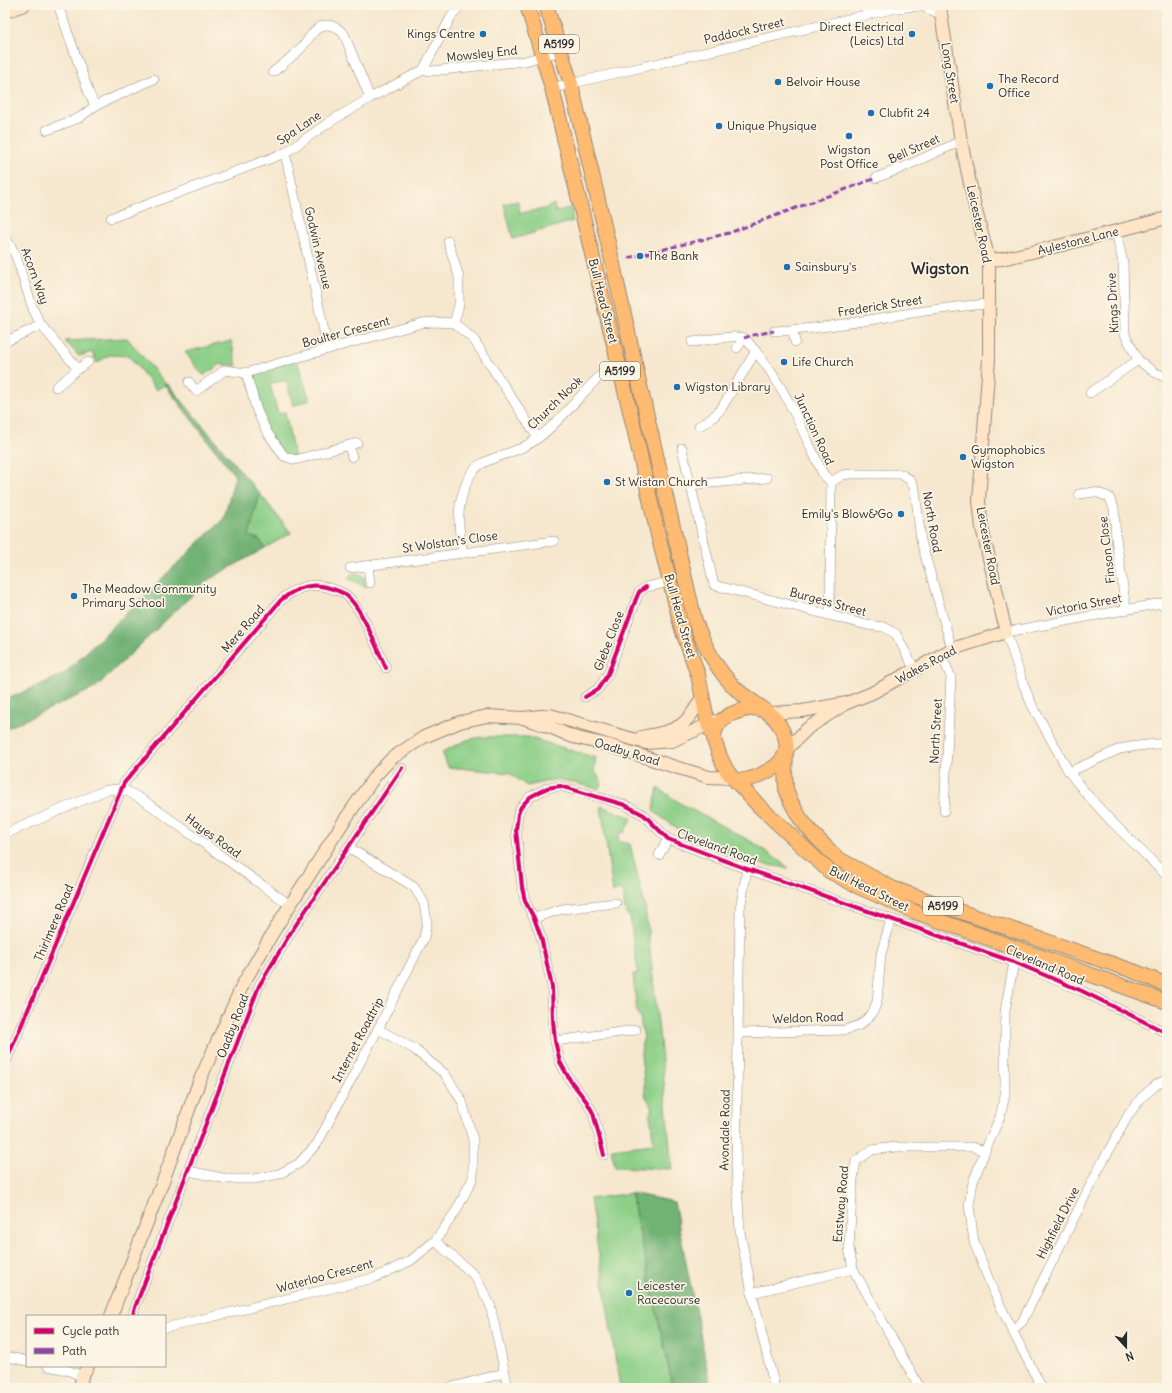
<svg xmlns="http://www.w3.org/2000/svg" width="1172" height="1393" font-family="Delius,sans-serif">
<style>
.green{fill:#8ccf87;stroke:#5c7d59}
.forest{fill:#71b274;stroke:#4e6e50}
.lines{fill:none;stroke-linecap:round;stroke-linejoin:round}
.street-casing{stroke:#90897c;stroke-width:10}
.secondary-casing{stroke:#90897c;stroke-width:14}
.primary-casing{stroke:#90897c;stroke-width:16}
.street{stroke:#fff;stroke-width:9}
.secondary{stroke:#ffe4c6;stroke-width:12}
.primary{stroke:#ffbb71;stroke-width:14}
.quiet{stroke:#8e44ad;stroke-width:3;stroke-dasharray:6 3;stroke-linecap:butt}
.cycleway-casing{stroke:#fcf5e5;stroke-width:6}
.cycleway{stroke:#d6006c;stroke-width:4}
.poi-dot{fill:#1f6fb2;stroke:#fcf5e5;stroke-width:1.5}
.labels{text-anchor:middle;stroke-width:3.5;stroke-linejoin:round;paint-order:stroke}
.shield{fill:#fcf5e5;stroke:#6a6863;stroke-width:1}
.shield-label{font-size:11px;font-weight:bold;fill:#2b2b2b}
.poi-label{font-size:12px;fill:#2b2b2b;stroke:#fcf5e5;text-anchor:start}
.street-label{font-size:12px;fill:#2b2b2b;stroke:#fcf5e5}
.district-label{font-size:16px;font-weight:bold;fill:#2b2b2b;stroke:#fcf5e5}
</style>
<rect width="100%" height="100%" fill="#fcf5e5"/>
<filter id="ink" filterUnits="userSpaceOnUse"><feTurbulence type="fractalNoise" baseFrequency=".025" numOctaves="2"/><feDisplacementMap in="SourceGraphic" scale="8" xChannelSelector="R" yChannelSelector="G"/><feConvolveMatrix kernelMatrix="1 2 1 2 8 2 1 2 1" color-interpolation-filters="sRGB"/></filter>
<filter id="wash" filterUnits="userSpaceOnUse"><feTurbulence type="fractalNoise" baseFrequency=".012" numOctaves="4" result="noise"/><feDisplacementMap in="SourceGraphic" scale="16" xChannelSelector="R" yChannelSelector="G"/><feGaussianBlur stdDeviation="0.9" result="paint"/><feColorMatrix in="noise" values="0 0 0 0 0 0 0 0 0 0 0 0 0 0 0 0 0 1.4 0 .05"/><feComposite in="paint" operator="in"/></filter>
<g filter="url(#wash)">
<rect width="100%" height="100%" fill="#f6e7ce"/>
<!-- green -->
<g class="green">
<path d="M518,201L520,213L544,209L554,204L556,212L571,207L573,221L513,239L504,204Z"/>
<path d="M127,338L165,383V385L156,390L129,356L109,355L97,363L92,352L79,356L65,341Z"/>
<path d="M231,341L237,366L221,364L204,375L201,373L185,352Z"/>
<path d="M296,358L310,400L293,406L286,380L270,384L278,414L285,412L295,460L284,456L267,432L246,373Z"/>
<path d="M260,494L291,533L265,548L260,540L249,536L244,525Z"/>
<path d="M353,573H359L364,577L366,587L347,578Z"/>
<path d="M481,737H527L596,758L594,769L602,784L598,789L558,779L527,786L509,773L448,767L442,752L467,740Z"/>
<path d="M658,788L683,805L754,843L789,868L751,863L692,839L653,811Z"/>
<path d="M601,806L632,818L624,833L620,832L618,841L630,844L645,906L660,1041L672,1169L615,1167L611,1149L654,1144L650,1114L653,1108L646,1097L641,1054L642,1043L644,1037L641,1025V1022L640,1017L637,1013L633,974L638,973L630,918C620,906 627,900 622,890H616L613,893Z"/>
<path d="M631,1193L673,1388H620L590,1199Z"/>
</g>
<!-- forest -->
<g class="forest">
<path d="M168,384L260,494L249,536L260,540L265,548L208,580L95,688L5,729V700L64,674L224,518L235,476L165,385Z"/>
<path d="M631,1193L674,1202L711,1388H673Z"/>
</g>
</g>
<g filter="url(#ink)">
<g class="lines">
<defs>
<g id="street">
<path d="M58,5L89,93L95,106"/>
<path d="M423,70L432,71L525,61L561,51"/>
<path d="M273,72C283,64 294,56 302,47C306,43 308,39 312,34C322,21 333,23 344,34L370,98"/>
<path d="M552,88L896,8L921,6L941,14"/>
<path d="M47,130L79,118L95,106L154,79"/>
<path d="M285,153L328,349"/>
<path d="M876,178L904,167L961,141"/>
<path d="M111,218L285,153L331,121L370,98L423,70L451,17L460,5"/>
<path d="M1116,232L1123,263L1125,334L1138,360L1154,372L1167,378"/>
<path d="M5,236L16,256L33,309L41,325L78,369L56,387"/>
<path d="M448,241L459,277V305L454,323"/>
<path d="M774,331C806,330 838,325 869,320C909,313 948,307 988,304"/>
<path d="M793,331L795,342"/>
<path d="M5,342L41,325"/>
<path d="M692,342C703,341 735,334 744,338C748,341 753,348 756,352C786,388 803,432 823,474L831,482L830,615"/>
<path d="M737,348L744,338"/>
<path d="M78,369L88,362"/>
<path d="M246,373L296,358L422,323L434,322L454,323L474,340L538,438"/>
<path d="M189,382L196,391L225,370L246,373L257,411L267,432L284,456L295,460L357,443"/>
<path d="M1090,393L1138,360"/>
<path d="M699,426L711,419L721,409L756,351"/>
<path d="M349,445L352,457"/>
<path d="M682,448L714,585L867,625L884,627L896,634L915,670"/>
<path d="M831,482L843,475L850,474H901L910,480L915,489L921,541L952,649"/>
<path d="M690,485L767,478"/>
<path d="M1079,494L1095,492L1109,497L1114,508L1116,538L1126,609"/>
<path d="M463,553C461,543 459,532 459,522C458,505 466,470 483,463C501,454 522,451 538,438C561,421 578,397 599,377C604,371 611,367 618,362"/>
<path d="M368,565L370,583"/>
<path d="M350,568L554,541"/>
<path d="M1167,602L1006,632L1024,686L1032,705L1069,772L1083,790L1111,821L1167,876"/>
<path d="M941,654L951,677L944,811"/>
<path d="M585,697L598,689L608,674L639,592L646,587L670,582"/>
<path d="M1069,772L1120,749L1137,746L1167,743"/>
<path d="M5,834L106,790L121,789L129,792L146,802L290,905"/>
<path d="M659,855L668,839"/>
<path d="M747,869L740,909L736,1165L740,1232L752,1293L775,1388"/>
<path d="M534,918L562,909L616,903"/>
<path d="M739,1033L845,1030L860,1025L872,1014L877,1002L881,954L891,920"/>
<path d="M555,1041L636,1030"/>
<path d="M5,1064L124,783L281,600C294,589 309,582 326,587C333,589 341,591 346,595C363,609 376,647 386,668"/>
<path d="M604,1155L593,1113L587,1102L570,1080L560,1062L555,1041L553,1020L552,987L541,937L534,918L525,901L522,887L516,830L518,814L521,807L530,797L547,788L560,786L625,805L644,815L668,839L747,869L1014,962L1082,991L1167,1033"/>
<path d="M189,1171L227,1179H254L279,1174L298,1164L317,1144L378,1029L424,938L427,922L424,903L414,887L348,847"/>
<path d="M435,1241L475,1276L490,1304L508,1388"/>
<path d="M752,1293L853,1269"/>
<path d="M133,1316L134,1310L259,986L291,932L402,768"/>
<path d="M165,1328L374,1278L410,1261L435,1241L456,1211L473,1178V1140L462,1101L445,1074L414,1049L378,1029"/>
<path d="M1012,1330L992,1288L974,1242L969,1205L973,1182L985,1151L1000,1117L1005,1095V1011L1014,962"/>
<path d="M5,1356L27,1361"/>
<path d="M48,1366L67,1370L82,1376"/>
<path d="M449,1388L504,1373"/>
<path d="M920,1388L853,1269L849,1248L853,1179L856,1161L872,1150L896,1147H972L985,1151"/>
<path d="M1042,1388L1012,1330L1022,1322L1098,1170L1129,1114L1141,1098L1156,1085L1167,1079"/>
</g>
<g id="secondary">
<path d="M5,12L24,5"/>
<path d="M989,260L1002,259L1062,245L1167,218"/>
<path d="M770,713L802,711L847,703L872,693L952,649L1006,632L982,528L979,501L989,359V260L975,207L961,141L941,14L940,5"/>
<path d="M526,719L550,727L573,737L608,745L675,767L709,777L733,778"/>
<path d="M641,737C677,730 686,729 703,695"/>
<path d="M787,749L808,728L845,704"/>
<path d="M111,1316L163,1181L199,1082L243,984L278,924L344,821L375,776L392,758L424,737L460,722L487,716L523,718L550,715L646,743L672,741L716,721"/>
<path d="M80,1388L82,1376L88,1366"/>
</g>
<g id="primary">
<path d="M527,5L552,88L634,428L658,535L682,629L698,675L708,724L714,737"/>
<path d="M546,5L571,84L609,247L639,382L695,621C704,645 716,669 735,688C743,696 755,703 765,710"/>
<path d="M757,708C768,711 774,716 780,726C793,748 786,763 764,773C754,779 746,781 735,780C726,773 723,763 719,754C718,749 713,741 714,736C716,716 740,709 757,708Z"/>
<path d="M786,754L785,771L786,789L791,802L800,818L812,833L837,858L892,888L1133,971L1167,985"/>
<path d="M735,780L759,806L829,871L859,887L915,912L1167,1002"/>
</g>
</defs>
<!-- street casing -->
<use href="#street" class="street-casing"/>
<!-- secondary casing -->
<use href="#secondary" class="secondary-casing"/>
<!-- primary casing -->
<use href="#primary" class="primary-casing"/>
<!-- street -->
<use href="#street" class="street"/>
<!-- secondary -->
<use href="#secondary" class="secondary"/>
<!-- primary -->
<use href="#primary" class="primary"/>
<!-- quiet -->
<g class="quiet">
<path d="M628,258L729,233L876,178"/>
<path d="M744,338L753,335L774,331"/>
</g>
<defs>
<g id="cycleway">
<path d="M585,697L598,689L608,674L636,599L639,592L646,587"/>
<path d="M5,1064L124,783L281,600C294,589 309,582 326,587C333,589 341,591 346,595C363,609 376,647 386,668"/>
<path d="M604,1155L593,1113L587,1102L570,1080L560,1062L555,1041L553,1020L552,987L541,937L534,918L525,901L522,887L516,830L518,814L521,807L530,797L547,788L560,786L625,805L644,815L668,839L747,869L1014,962L1082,991L1167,1033"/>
<path d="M133,1316L134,1310L259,986L291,932L402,768"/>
</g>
</defs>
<!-- cycleway casing -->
<use href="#cycleway" class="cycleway-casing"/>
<!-- cycleway -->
<use href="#cycleway" class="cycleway"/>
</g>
</g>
<!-- markers -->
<g class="poi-dot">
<circle cx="483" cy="34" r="4"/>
<circle cx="912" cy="34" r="4"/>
<circle cx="778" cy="82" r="4"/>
<circle cx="990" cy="86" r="4"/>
<circle cx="871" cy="113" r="4"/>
<circle cx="719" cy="126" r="4"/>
<circle cx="849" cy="136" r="4"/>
<circle cx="640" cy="256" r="4"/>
<circle cx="787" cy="267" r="4"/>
<circle cx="784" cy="362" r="4"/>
<circle cx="677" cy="387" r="4"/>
<circle cx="963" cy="457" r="4"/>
<circle cx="607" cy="482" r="4"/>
<circle cx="901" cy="514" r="4"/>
<circle cx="74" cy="596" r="4"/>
<circle cx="629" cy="1293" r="4"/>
</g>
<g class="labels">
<!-- shield labels -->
<g class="shield">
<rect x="539" y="35" width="40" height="18" rx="3"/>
<rect x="600" y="362" width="40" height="18" rx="3"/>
<rect x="923" y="897" width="40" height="18" rx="3"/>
</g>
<g class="shield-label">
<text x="559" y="48">A5199</text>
<text x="620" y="375">A5199</text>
<text x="943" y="910">A5199</text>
</g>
<!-- poi labels -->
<g class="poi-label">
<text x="904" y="31" text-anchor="end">Direct Electrical<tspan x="904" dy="14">(Leics) Ltd</tspan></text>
<text x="475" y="38" text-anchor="end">Kings Centre</text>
<text x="998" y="83">The Record<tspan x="998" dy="14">Office</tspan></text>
<text x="786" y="86">Belvoir House</text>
<text x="879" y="117">Clubfit 24</text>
<text x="727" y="130">Unique Physique</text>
<text x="849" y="154" text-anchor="middle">Wigston<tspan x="849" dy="14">Post Office</tspan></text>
<text x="648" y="260">The Bank</text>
<text x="795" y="271">Sainsbury's</text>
<text x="792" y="366">Life Church</text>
<text x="685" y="391">Wigston Library</text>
<text x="971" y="454">Gymophobics<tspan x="971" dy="14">Wigston</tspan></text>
<text x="615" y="486">St Wistan Church</text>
<text x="893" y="518" text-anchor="end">Emily's Blow&amp;Go</text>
<text x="82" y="593">The Meadow Community<tspan x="82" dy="14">Primary School</tspan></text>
<text x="637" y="1290">Leicester<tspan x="637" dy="14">Racecourse</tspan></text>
</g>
<!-- street labels -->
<g class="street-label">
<text transform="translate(744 31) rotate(-13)" y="4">Paddock Street</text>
<text transform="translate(482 54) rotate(-6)" y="4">Mowsley End</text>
<text transform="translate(950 73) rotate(81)" y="4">Long Street</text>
<text transform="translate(299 128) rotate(-34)" y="4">Spa Lane</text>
<text transform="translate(914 149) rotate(-24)" y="4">Bell Street</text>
<text transform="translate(979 224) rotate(78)" y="4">Leicester Road</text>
<text transform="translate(1078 241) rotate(-14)" y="4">Aylestone Lane</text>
<text transform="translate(318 248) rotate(77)" y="4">Godwin Avenue</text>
<text transform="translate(35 276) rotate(70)" y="4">Acorn Way</text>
<text transform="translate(603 301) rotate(76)" y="4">Bull Head Street</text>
<text transform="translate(1113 303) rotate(-93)" y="4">Kings Drive</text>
<text transform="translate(880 306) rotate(-9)" y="4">Frederick Street</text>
<text transform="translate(346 332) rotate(-15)" y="4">Boulter Crescent</text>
<text transform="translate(555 403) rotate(-44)" y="4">Church Nook</text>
<text transform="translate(814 429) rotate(65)" y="4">Junction Road</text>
<text transform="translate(932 522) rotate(80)" y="4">North Road</text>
<text transform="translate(450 542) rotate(-8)" y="4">St Wolstan's Close</text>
<text transform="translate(988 546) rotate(79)" y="4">Leicester Road</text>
<text transform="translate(1107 550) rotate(-97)" y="4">Finson Close</text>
<text transform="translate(828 602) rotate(15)" y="4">Burgess Street</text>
<text transform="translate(1084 605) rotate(-11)" y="4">Victoria Street</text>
<text transform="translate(680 616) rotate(74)" y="4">Bull Head Street</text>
<text transform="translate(243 629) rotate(-49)" y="4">Mere Road</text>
<text transform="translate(609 641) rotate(-69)" y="4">Glebe Close</text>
<text transform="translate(926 665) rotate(-28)" y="4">Wakes Road</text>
<text transform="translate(936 731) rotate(-87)" y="4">North Street</text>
<text transform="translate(627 752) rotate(17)" y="4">Oadby Road</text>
<text transform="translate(213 836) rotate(36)" y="4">Hayes Road</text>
<text transform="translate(717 847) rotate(20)" y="4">Cleveland Road</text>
<text transform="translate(869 889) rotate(26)" y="4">Bull Head Street</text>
<text transform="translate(54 923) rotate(-67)" y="4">Thirlmere Road</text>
<text transform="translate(1045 965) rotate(23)" y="4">Cleveland Road</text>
<text transform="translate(808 1018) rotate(-2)" y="4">Weldon Road</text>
<text transform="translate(233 1026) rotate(-69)" y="4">Oadby Road</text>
<text transform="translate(358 1040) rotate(-62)" y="4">Internet Roadtrip</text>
<text transform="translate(725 1130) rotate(-89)" y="4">Avondale Road</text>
<text transform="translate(841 1204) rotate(-85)" y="4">Eastway Road</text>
<text transform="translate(1058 1223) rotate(-63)" y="4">Highfield Drive</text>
<text transform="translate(325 1276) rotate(-15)" y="4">Waterloo Crescent</text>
</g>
<!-- district labels -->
<g class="district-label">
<text x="940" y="274">Wigston</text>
</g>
</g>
<!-- margin -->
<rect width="1172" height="1393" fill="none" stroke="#fcf5e5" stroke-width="20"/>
<!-- legend -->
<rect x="26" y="1315" width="140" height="52" fill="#fcf5e5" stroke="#a8a49b"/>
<rect x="34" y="1328" width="20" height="6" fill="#d6006c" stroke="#a8a49b"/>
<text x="62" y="1335" font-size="12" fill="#2b2b2b">Cycle path</text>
<rect x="34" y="1348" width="20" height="6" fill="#8e44ad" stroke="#a8a49b"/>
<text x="62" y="1355" font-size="12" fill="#2b2b2b">Path</text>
<!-- north arrow -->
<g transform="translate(1126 1347) rotate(159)" stroke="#fcf5e5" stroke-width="3" paint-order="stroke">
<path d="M0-3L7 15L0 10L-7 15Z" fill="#2b2b2b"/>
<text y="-6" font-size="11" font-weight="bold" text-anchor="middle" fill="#2b2b2b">N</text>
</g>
</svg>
